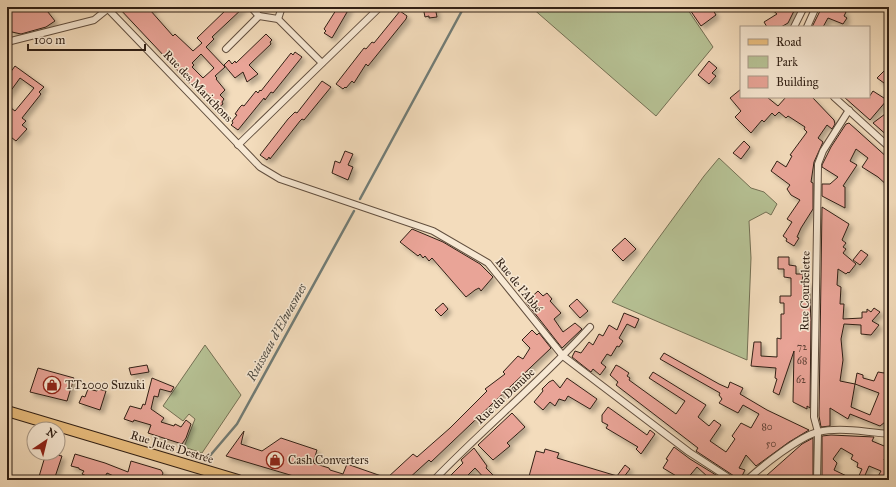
<svg xmlns="http://www.w3.org/2000/svg" width="896" height="487" font-family="'IM FELL Great Primer',serif">
<style>
.green{fill:#b6c194;stroke:#747054}
.lines{fill:none;stroke-linecap:round;stroke-linejoin:round}
.stream{stroke:#717c76;stroke-width:2.5}
.building{fill:#e9a497;stroke:#312015;fill-rule:evenodd;filter:url(#shadow)}
.minor-casing{stroke:#624f3f;stroke-width:8}
.primary-casing{stroke:#312015;stroke-width:12}
.minor{stroke:#f7e8d3;stroke-width:6}
.primary{stroke:#eabe7e;stroke-width:10}
.labels{text-anchor:middle;stroke-width:3;stroke-linejoin:round;paint-order:stroke}
.number-label{font-size:10px;fill:#5f4136}
.street-label{font-size:12px;fill:#312015;stroke:#f7e8d3}
.poi-label{font-size:12px;fill:#312015;stroke:#f7e8d3;text-anchor:start}
.water-label{font-size:13px;font-style:italic;fill:#514e45;stroke:#f7e8d3}
</style>
<defs>
<filter id="shadow"><feDropShadow dx="3.5" dy="3.5" stdDeviation="2" flood-color="#0004"/></filter>
</defs>
<rect width="100%" height="100%" fill="#f3dcbc"/>
<filter id="stains"><feTurbulence type="fractalNoise" baseFrequency=".005" numOctaves="4"/><feColorMatrix values="0 0 0 0 .2 0 0 0 0 .09 0 0 0 0 .02 0 0 0 .5 -.17"/></filter>
<radialGradient id="worn" r=".72"><stop offset=".6" stop-color="#630" stop-opacity="0"/><stop offset="1" stop-color="#630" stop-opacity=".3"/></radialGradient>
<!-- green -->
<g class="green">
<path d="M531,7H686L713,47L656,116Z"/>
<path d="M719,158L751,188L764,192L777,204L771,215L766,212L749,221L751,258L747,360L612,302L704,176Z"/>
<path d="M205,345L241,395L202,453L184,447L195,419L189,414L183,421L163,406Z"/>
</g>
<g class="lines">
<!-- stream -->
<g class="stream">
<path d="M360,199L464,7"/>
<path d="M208,458L237,424L354,211"/>
</g>
</g>
<!-- building -->
<g class="building">
<path d="M7,7H17L18,10L27,7H44L55,21L46,27L21,34L12,32L7,24Z"/>
<path d="M118,7H155L150,10L173,36L175,34L193,51L202,43L197,38L229,7H244L212,37L214,39L206,47L225,67L215,76L217,78L216,79L225,90L220,95L224,99L222,102L223,104L215,110ZM201,54L214,68L203,78L192,67L194,65L192,63Z"/>
<path d="M338,7H350L332,38L324,33L326,31L324,29Z"/>
<path d="M423,7H435L437,17L429,18V16L425,17Z"/>
<path d="M688,7H711L716,15L701,26Z"/>
<path d="M769,7H796L788,23L781,27H767L764,22L777,14Z"/>
<path d="M822,7H837L846,12L844,16L847,18L843,24L828,18L823,27H812Z"/>
<path d="M400,11L407,16L406,19L368,66L366,64L354,83L352,81L346,88L345,87L343,89L336,84L364,48L366,49L372,42L374,43Z"/>
<path d="M266,34L272,40L270,42L271,44L249,65L258,74L247,82L243,72L235,78L224,65L229,60L232,64L235,61L236,63Z"/>
<path d="M295,52L302,57L273,93L271,92L265,100L264,98L238,130L231,125L233,123L232,121L237,115L235,114L240,107L242,105L244,106L256,91L258,93L260,90L261,91L291,53L293,55Z"/>
<path d="M709,61L717,68L712,73L716,76L709,84L698,75Z"/>
<path d="M15,66L44,87L39,92L41,94L22,118L26,121L22,125L27,129L16,141L7,134V105L15,111L34,88L20,78L7,96V77Z"/>
<path d="M884,71L889,73V77L884,83L877,78Z"/>
<path d="M322,81L331,87L304,120L302,119L300,121L270,159L269,157L267,160L260,155L288,119L295,112L297,113Z"/>
<path d="M741,89V97H767L778,106L786,97H812L834,120L835,124L832,129L827,125L818,138L823,142L814,162L811,182L813,183V209L801,228L797,237L799,238L794,246L786,241L787,239L783,236L792,222L787,219L800,200L791,195L787,189L790,185L771,171L777,161L786,167L792,156L790,155L807,132L804,129L805,127L788,116L786,118L779,112L775,116L772,113L764,122L762,120L751,133L735,117L741,111L730,98Z"/>
<path d="M873,91L887,100L870,120L844,97H869Z"/>
<path d="M889,111V137L873,123Z"/>
<path d="M849,123L889,159V187L878,177L862,167L868,158L856,149L850,161L857,165L843,186L845,187V208L822,196V184H830L838,177L822,167V165L831,147L846,124Z"/>
<path d="M744,141L750,147L741,159L733,153Z"/>
<path d="M345,151L353,154L348,165L353,167L348,180L332,173L335,161L340,163Z"/>
<path d="M822,207L849,224L842,240L846,243L843,247L846,249L843,253L856,264L849,273L848,272L846,274L838,269L837,285L841,287L840,304H844L843,319L862,318V312H867V309L871,312L874,308L880,312L872,321L879,325L871,335L861,334V325L844,324L841,339L843,360L840,381L855,384L851,407L870,415L879,393L855,384L857,373L863,375V378L874,381L878,372L884,373L889,361V413L885,422L880,426L850,414L848,419L830,408V426L821,427L819,416Z"/>
<path d="M412,229L443,242L480,264L493,277L481,291L479,288L475,290L466,297L432,258L429,261L425,256L423,258L420,254L418,256L400,242Z"/>
<path d="M625,238L636,249L623,261L612,250Z"/>
<path d="M861,250L868,255L860,265L853,260Z"/>
<path d="M778,257H789V265L796,266V274H803L802,282L809,283L811,320L810,408L807,406V409L793,402L794,351L779,395L773,392L777,379L775,378L776,368L751,366L754,342H761V356L777,357V338L781,339V314H784V303H780V296H791V278L784,277V269H778Z"/>
<path d="M538,291L543,296L547,293L552,299L550,301L561,313L554,319L563,332L575,323L582,329L562,348L526,302Z"/>
<path d="M577,299L588,311L580,318L569,306Z"/>
<path d="M443,303L448,309L441,316L435,310Z"/>
<path d="M624,313L639,319L635,328L627,324L619,338L623,341L619,347L617,346L611,356L607,354L601,363L606,367L600,375L593,369L591,372L572,357L575,351L581,353L589,342L593,345L599,334L603,336L609,325L617,330Z"/>
<path d="M532,330L537,335L539,333L551,348L431,462L429,460L407,480H321L310,476L307,480L226,456L244,431L241,444L262,451L281,438L317,450L313,463L329,468L330,470L343,474L347,464L387,478L413,454L417,457L450,428L487,391L485,389L505,374L503,372L518,356L523,359L530,348L522,340Z"/>
<path d="M664,353L719,384L728,388L730,382L743,388L740,394L767,410L809,430L789,442L756,466L746,455L739,468L745,470L740,480H736L734,476L696,451L698,448L616,385L618,382L610,375L616,365L620,367L629,373L627,376L630,378L629,380L676,414L685,401L649,378L653,372L706,405L698,417L709,426L714,420L721,425L710,441L726,452L735,439L732,436L741,423L751,428L759,414L743,405L738,413L719,403L722,399L719,395L720,393L660,359Z"/>
<path d="M147,365L149,372L131,375L129,368Z"/>
<path d="M38,368L74,378L67,401L30,392Z"/>
<path d="M152,378L174,387L171,392L160,389L158,397L154,396L151,409L164,418L161,422L174,426L175,424L181,427L186,420L191,424L186,438L182,444L148,433L151,425L134,420L133,422L124,419L130,406L141,409L143,404L145,405Z"/>
<path d="M567,378L597,399L590,409L568,396L565,401L559,399L555,406L550,402L543,410L534,402L543,391L542,389L549,382L553,380L560,388Z"/>
<path d="M88,389L97,391L98,389L106,391L100,410L79,403L82,396L85,397Z"/>
<path d="M608,407L647,435L650,430L655,434L641,454L636,449L638,447L606,428L608,425L602,422V415Z"/>
<path d="M512,413L525,427L507,443L510,446L493,460L478,445Z"/>
<path d="M831,435L874,437L872,441L889,448L884,460L889,462V480H876L881,471L869,466L863,480H857L862,469L857,467L858,463L851,459L853,455L841,448L833,459L837,463L834,470L855,480H841L833,476L831,480H822V436Z"/>
<path d="M813,438V480H770L766,476L802,444Z"/>
<path d="M674,447L690,459L724,480H706L708,477L697,467L686,480H683L663,468L668,460L666,459Z"/>
<path d="M474,448L487,466L486,468L498,480H486L475,468L463,480H453L450,476L463,463L461,460Z"/>
<path d="M545,449L559,453L557,458L617,476L625,465L630,469L623,478L625,480H528L536,451L544,453Z"/>
<path d="M46,453L62,456L54,480H38Z"/>
<path d="M75,454L105,463L128,472L131,461L161,470L163,473L161,478L157,480H122L107,473L103,480H95L82,474L84,471L79,469V468L71,466Z"/>
</g>
<g class="lines">
<defs>
<g id="minor">
<path d="M251,7L259,16L278,19L322,63"/>
<path d="M108,9L260,167L280,179L433,231L488,263L563,356L689,452L732,480"/>
<path d="M278,19L282,7"/>
<path d="M794,27L804,7"/>
<path d="M807,27L816,7"/>
<path d="M7,42L94,20L110,7"/>
<path d="M226,49L259,16"/>
<path d="M834,97L889,147"/>
<path d="M238,145L380,7"/>
<path d="M434,480C485,427 541,381 590,327"/>
<path d="M747,480C761,467 800,436 818,432C839,427 868,432 889,434"/>
<path d="M817,480L818,432L814,417L818,164L823,151L849,110"/>
</g>
<path id="primary" d="M7,411L238,480"/>
</defs>
<!-- minor casing -->
<use href="#minor" class="minor-casing"/>
<!-- primary casing -->
<use href="#primary" class="primary-casing"/>
<!-- minor -->
<use href="#minor" class="minor"/>
<!-- primary -->
<use href="#primary" class="primary"/>
</g>
<!-- icons -->
<defs>
<symbol id="shop-ring" viewBox="-11 -11 22 22"><circle r="9.5" fill="#f7e8d3" stroke="#8f2418" stroke-width="1.5"/><path d="M-5-2.5h2.3a2.7 3.5 0 0 1 5.4 0H5L5.5 6h-11ZM-1.5-2.5h3a1.5 2.3 0 0 0-3 0Z" fill="#8f2418"/></symbol>
</defs>
<g fill-rule="evenodd">
<use href="#shop-ring" x="42" y="375" width="20" height="20"/>
<use href="#shop-ring" x="265" y="450" width="20" height="20"/>
</g>
<g class="labels">
<!-- number labels -->
<g class="number-label">
<text x="802" y="350">72</text>
<text x="802" y="364">68</text>
<text x="801" y="383">62</text>
<text x="767" y="430">80</text>
<text x="771" y="447">50</text>
</g>
<!-- street labels -->
<g class="street-label">
<text transform="translate(198 86) rotate(46)" y="4">Rue des Marichons</text>
<text transform="translate(519 285) rotate(51)" y="4">Rue de l'Abbé</text>
<text transform="translate(805 291) rotate(-89)" y="4">Rue Courbelette</text>
<text transform="translate(505 396) rotate(-43)" y="4">Rue du Danube</text>
<text transform="translate(172 447) rotate(17)" y="4">Rue Jules Destrée</text>
</g>
<!-- poi labels -->
<g class="poi-label">
<text x="65" y="389">TT2000 Suzuki</text>
<text x="288" y="464">Cash Converters</text>
</g>
<!-- water labels -->
<g class="water-label">
<text transform="translate(276 332) rotate(-61)" y="5">Ruisseau d'Elwasmes</text>
</g>
</g>
<!-- margin -->
<rect width="896" height="487" fill="none" stroke="#f3dcbc" stroke-width="24"/>
<rect x="8" y="8" width="880" height="471" fill="none" stroke="#312015" stroke-width="2"/>
<rect x="12" y="12" width="872" height="463" fill="none" stroke="#312015"/>
<!-- legend -->
<rect x="740" y="26" width="130" height="72" fill="#f7e8d3" stroke="#a89887"/>
<rect x="748" y="39" width="20" height="6" fill="#eabe7e" stroke="#a89887"/>
<text x="776" y="46" font-size="12" fill="#312015">Road</text>
<rect x="748" y="56" width="20" height="12" fill="#b6c194" stroke="#a89887"/>
<text x="776" y="66" font-size="12" fill="#312015">Park</text>
<rect x="748" y="76" width="20" height="12" fill="#e9a497" stroke="#a89887"/>
<text x="776" y="86" font-size="12" fill="#312015">Building</text>
<!-- north arrow -->
<g transform="translate(46 441) rotate(35)"><circle r="19" fill="#f7e8d3" stroke="#a89887"/>
<path d="M0-3L7 15L0 10L-7 15Z" fill="#8f2418"/>
<text y="-6" font-size="11" font-weight="bold" text-anchor="middle" fill="#312015">N</text>
</g>
<!-- scale -->
<path d="M28 44v6h117v-6" fill="none" stroke="#312015" stroke-width="2"/>
<text x="34" y="44" font-size="12" fill="#312015" stroke="#f7e8d3" stroke-width="3" paint-order="stroke">100 m</text>
<rect width="100%" height="100%" filter="url(#stains)"/>
<rect width="100%" height="100%" fill="url(#worn)"/>
</svg>
